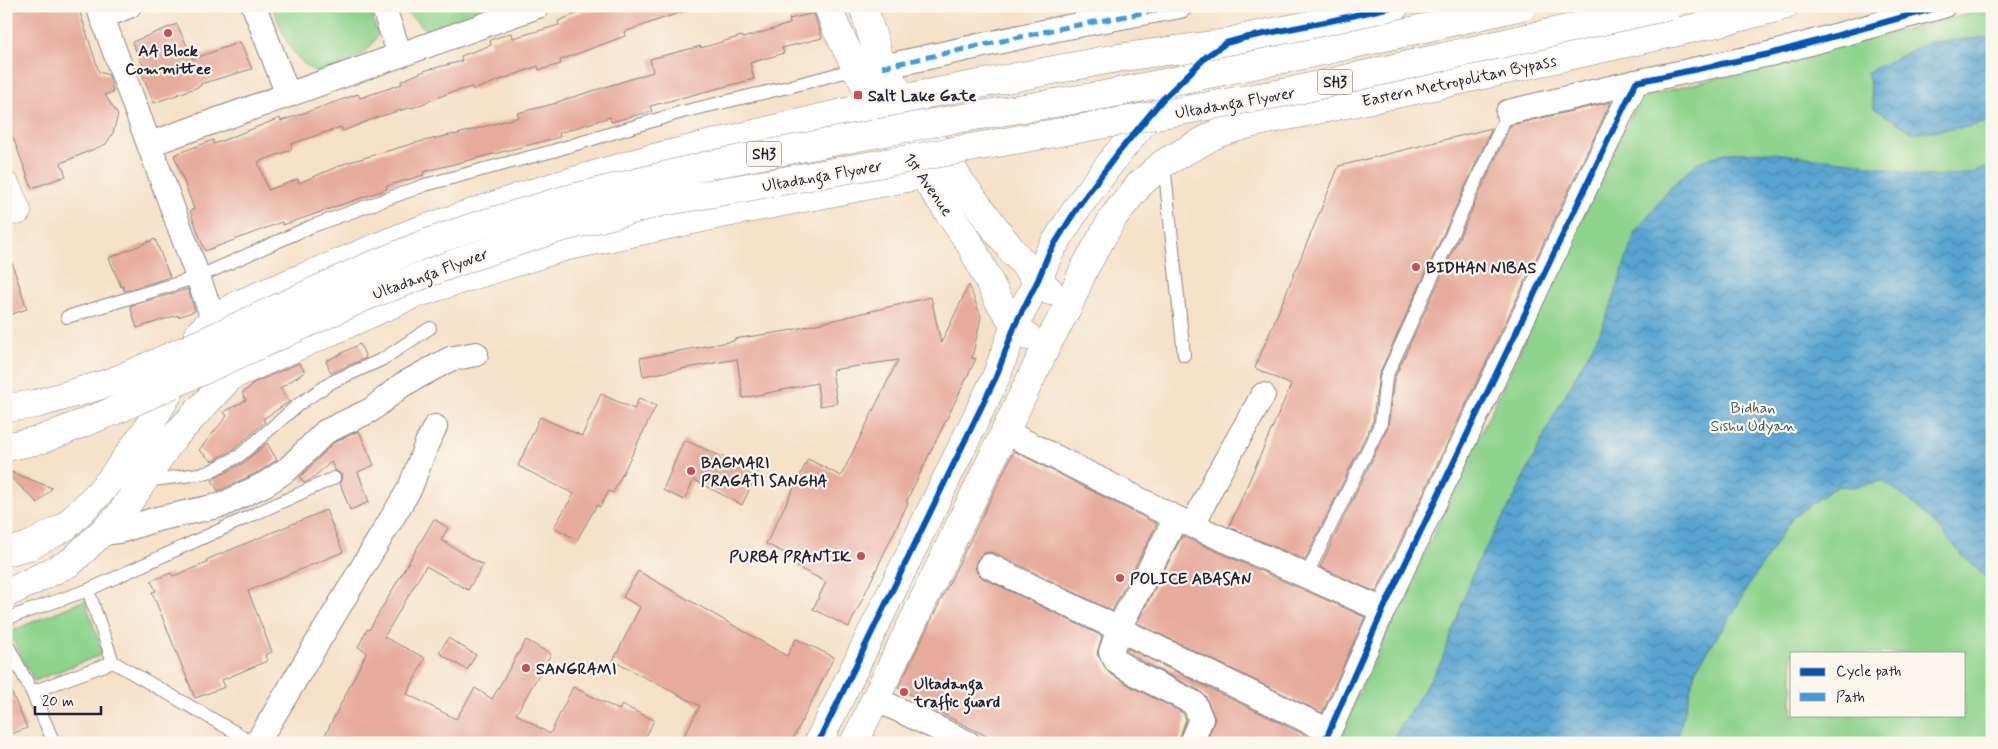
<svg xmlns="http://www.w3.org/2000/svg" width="1998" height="749" font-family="Mynerve,sans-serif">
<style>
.green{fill:#8ed38c;stroke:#587a64;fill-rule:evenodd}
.water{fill:url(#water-waves);stroke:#3e6386}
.building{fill:#e7ab9c}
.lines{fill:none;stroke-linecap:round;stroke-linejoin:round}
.lane-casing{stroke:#8b8281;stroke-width:14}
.street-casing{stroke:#8b8281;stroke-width:26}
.secondary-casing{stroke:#8b8281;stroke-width:29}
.primary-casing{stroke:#8b8281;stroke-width:29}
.lane{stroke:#fff;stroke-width:12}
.street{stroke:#fff;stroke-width:24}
.secondary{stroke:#fff;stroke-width:28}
.primary{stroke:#fff;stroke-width:28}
.primary-bridge-casing{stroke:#8b8281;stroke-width:29;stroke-linecap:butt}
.primary-bridge{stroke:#fff;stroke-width:28}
.quiet{stroke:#3c9ce2;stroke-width:5;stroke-dasharray:10 5;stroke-linecap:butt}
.cycleway-casing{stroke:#fbf7ec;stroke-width:9}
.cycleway{stroke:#0057b8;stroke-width:6}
.poi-dot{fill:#d1495b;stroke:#fbf7ec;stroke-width:2}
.labels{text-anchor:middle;stroke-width:4.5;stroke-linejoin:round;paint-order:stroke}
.shield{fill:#fbf7ec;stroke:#636270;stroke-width:1}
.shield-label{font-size:15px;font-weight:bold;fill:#22223b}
.poi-label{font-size:16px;font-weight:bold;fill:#22223b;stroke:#fbf7ec;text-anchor:start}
.street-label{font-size:16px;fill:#22223b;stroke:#fbf7ec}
.park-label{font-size:16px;fill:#425753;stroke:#fbf7ec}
</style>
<defs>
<pattern id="water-waves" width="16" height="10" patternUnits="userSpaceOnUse" patternTransform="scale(1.25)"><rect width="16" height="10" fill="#59a4d1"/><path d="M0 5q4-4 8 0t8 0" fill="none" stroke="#4985ab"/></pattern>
</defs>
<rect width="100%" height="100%" fill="#fbf7ec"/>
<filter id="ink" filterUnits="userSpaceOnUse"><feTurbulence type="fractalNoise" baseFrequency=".02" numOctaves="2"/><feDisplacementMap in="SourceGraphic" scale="10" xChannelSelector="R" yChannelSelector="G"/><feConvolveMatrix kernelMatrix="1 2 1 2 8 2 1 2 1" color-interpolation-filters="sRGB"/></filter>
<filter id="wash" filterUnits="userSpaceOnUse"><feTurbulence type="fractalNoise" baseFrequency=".0096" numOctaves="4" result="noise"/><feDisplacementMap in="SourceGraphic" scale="20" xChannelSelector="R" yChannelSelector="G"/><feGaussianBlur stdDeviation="1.12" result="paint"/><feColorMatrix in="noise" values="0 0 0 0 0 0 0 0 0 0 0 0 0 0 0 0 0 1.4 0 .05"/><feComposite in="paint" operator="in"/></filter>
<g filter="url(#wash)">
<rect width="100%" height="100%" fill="#f4e1c7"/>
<!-- green -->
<g class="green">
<path d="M272,6H369L378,35C363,62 343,64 316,72C291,59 282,31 272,6Z"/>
<path d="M399,6H487L489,13L430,33Z"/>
<path d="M1992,8V743H1335L1639,98ZM1792,653H1964V715H1792Z"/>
<path d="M85,600L103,654L34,681L9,632Z"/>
</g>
<!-- water -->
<g class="water">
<path d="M1992,37V120L1970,127L1913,133L1874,108L1867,72L1929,42Z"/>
<path d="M1766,152L1859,163L1920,176L1968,174L1992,166V586L1987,578L1962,555L1937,526L1908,499L1882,481L1853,487L1837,486L1793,517L1750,583L1734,611L1696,669L1676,743H1393L1399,729L1442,660L1475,567L1516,494L1552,419L1600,332L1612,303L1635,232L1672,186L1698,162L1724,153Z"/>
</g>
<g id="blocks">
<!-- building -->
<g class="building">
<path d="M6,6H78L99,72L109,75L113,92L105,95L118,115L113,133L106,144L61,163L66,176L32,188L6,119Z"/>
<path d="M616,6H690V9L624,32L625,36L560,60L561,64L539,70L538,66L473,90L472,87L449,93L412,108V107L378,117L343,131L341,127L291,144L292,148L288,151L258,162L268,190L298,179L299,183L346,163L415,143L454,134V135L519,117L517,113L557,103V102L653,72L650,59L701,46V48L742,36L743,38L790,24L789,19L814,13L822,38L782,48L784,53L750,63L754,79L650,106L652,111L611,122L610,117L559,133L560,137L423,172L424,175L386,186L387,189L283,225L282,222L205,251L190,211L194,209L174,155L213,140L214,144L280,118L281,121L358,94L360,98L402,84L401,81L427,70L462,61L461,56L491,45L490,40L511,33L513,38L559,25L558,21L578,13Z"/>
<path d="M177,24L193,59L240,42L252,69L200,84L201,86L154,103L139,66L143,65L132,42Z"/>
<path d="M1611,102L1376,592L1320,567L1388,427L1394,379L1511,125Z"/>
<path d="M1492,128L1379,374L1373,421L1305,560L1229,527L1291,385L1255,368L1339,166Z"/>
<path d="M155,239L170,277L124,291L123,286L121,287L109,258Z"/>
<path d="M10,257L27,309L6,316V258Z"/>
<path d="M969,285L981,317L972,358L976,359L906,502L908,503L849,627L813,609L826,582L797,567L800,560L766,544L808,459L841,476L898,360L832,370L837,403L820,406L817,383L743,398L737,359L643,376L640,358L734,341V339L787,331L931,297L941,343Z"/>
<path d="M188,289L195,311L178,317V315L137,328L130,306Z"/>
<path d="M360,344L366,358L331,373L326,361Z"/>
<path d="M299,363L305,372L280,388L289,402L263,419L265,422L234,449L212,461L199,450L227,416L224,412L246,400L242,393L252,386L251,384Z"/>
<path d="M601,394L634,409L639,398L656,406L613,493L609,491L600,507L597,505L577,540L554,527L574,494L518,466L540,417L582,436Z"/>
<path d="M359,431L374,465L358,472L369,502L350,510L340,483L342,475L335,470L331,462L310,480L304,483L300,477L333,443Z"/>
<path d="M684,440L758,472L742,505L694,480L684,500L663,490Z"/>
<path d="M267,443L277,460L260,471L218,491L212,480L243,463Z"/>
<path d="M1014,451L1157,524L1112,611L995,553L988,552L982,554L977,560L975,566L977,573L983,578L1102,636L1097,654L1109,673L1132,687L1183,713L1186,719L1178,743H1000L929,707L930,705L898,688Z"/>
<path d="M6,470L52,488L38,503L6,473Z"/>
<path d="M326,510L343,552L248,591L272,652L265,655L267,661L222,680L225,687L195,698L152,592L156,591L151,581L171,573L173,576L207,563L206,560Z"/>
<path d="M434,519L448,528L441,540L483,565L468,590L426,566L384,637L425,658L407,694L456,719L475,688L492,699L526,640L551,654L516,714L550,734L573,687L619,710L622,705L654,720L643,743H321L367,652L358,647L367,629L369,630Z"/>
<path d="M1182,536L1365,617L1322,713L1137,623Z"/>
<path d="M638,571L787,656L796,639L834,657L791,743H680L700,706L613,661L640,607L623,597Z"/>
<path d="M448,638L476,655L467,670L439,653Z"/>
<path d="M1127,648L1311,738V743H1206L1215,719L1206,697L1200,691L1145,663L1127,652Z"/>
<path d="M6,679L27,728L6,736Z"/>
</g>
</g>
</g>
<g filter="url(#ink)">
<use href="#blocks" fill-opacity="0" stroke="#8b8281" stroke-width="1"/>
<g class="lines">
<defs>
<g id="lane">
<path d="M1164,163L1184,355"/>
<path d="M67,317L198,277L310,227L425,185L553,151L682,112L788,87L856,69"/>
<path d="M145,481L207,473L239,456L299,404L332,382L383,359L430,328"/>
<path d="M1306,576L1381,423L1386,377L1508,112"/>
<path d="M6,622L11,617L88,590L334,478"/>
<path d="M6,642L32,692L54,743"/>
<path d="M113,662L254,743"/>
<path d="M32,692L113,662L88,590"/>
</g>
<g id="street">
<path d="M98,6L220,337"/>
<path d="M254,6L288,95"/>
<path d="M383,6L400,55"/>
<path d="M102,17L129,6"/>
<path d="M882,67L1057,29L1180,6"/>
<path d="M1508,112L1636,82"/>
<path d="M150,144L538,6"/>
<path d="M1006,432L1176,518L1383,610"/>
<path d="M1176,518L1119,628L1111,652L1117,662L1138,675L1194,703L1201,719L1191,743"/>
<path d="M1193,525L1216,478L1263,395"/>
<path d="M100,534L119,531L157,519L222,505L267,483L289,468L325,432L371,410L402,385L450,359L476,354"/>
<path d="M989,566L1329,731"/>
<path d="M876,699L968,743"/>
<path d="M257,743L410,488L427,443L435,427"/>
<path d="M1324,743L1383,610L1636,82L1774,53L1943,6"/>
</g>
<g id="secondary">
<path d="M828,6L836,28L875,105L969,242L999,301L1015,325L1027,336"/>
<path d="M863,6L882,67L962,184L1010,248L1038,280L1050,291"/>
<path d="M6,186L17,211"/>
<path d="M6,552L29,546L65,527L99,493L114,475L147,429L185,365L200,332L215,319L239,304L295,281L412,233L529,194L653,158L905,98L1117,58L1226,43"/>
<path d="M6,594L71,562L120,515L172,439L231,376L412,295L564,247L721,214L953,169"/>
<path d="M818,743L996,377L1015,325L1038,280L1049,253L1079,205L1118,153L1162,100L1207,56L1226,43L1244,38L1330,21L1395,6"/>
<path d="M854,743L1049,341L1068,307L1084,269L1114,216L1140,184L1164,163L1218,133L1253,123L1415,90L1717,23L1784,6"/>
</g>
<g id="primary">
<path d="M6,408L36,404"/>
<path d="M6,447L43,439"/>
</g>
</defs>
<!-- lane casing -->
<use href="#lane" class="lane-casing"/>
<!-- street casing -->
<use href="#street" class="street-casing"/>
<!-- secondary casing -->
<use href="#secondary" class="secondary-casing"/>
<!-- primary casing -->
<use href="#primary" class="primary-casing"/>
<!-- lane -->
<use href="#lane" class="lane"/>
<!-- street -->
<use href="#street" class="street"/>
<!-- secondary -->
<use href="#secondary" class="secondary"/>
<!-- primary -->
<use href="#primary" class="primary"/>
<defs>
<g id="primary-bridge">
<path d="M36,404L112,382L208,340L363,269L427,243L476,226L568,199L704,166L938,122L1104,95L1318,52L1522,6"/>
<path d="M43,439L116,410L367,296L474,256L553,230L663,202L1293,91L1669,6"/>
</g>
</defs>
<!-- primary-bridge casing -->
<use href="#primary-bridge" class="primary-bridge-casing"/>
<!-- primary-bridge -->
<use href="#primary-bridge" class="primary-bridge"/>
<!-- quiet -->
<path class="quiet" d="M882,67L1057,29L1180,6"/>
<defs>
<g id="cycleway">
<path d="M818,743L996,377L1015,325L1038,280L1049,253L1079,205L1118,153L1162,100L1207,56L1226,43L1244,38L1330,21L1395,6"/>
<path d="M1324,743L1383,610L1636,82L1774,53L1943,6"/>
</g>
</defs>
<!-- cycleway casing -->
<use href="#cycleway" class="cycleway-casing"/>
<!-- cycleway -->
<use href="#cycleway" class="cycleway"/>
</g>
</g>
<!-- markers -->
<g class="poi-dot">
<circle cx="168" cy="33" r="5"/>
<rect x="853" y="90" width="10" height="10" rx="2.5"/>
<circle cx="1416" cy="267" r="5"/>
<circle cx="691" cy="471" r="5"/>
<circle cx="861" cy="556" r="5"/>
<circle cx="1120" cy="578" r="5"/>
<circle cx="526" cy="668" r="5"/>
<circle cx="904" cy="692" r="5"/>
</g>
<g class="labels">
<!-- shield labels -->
<g class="shield">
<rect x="1317.5" y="69.5" width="35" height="25" rx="4"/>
<rect x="746.5" y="141.5" width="35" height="25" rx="4"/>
</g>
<g class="shield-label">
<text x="1335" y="87">SH3</text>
<text x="764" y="159">SH3</text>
</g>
<!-- poi labels -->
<g class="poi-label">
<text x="168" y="56" text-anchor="middle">AA Block<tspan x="168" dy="18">Committee</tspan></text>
<text x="868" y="101">Salt Lake Gate</text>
<text x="1426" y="273">BIDHAN NIBAS</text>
<text x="701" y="468">BAGMARI<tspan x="701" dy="18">PRAGATI SANGHA</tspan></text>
<text x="851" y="562" text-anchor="end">PURBA PRANTIK</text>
<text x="1130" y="584">POLICE ABASAN</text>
<text x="536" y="674">SANGRAMI</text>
<text x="914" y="689">Ultadanga<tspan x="914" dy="18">traffic guard</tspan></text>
</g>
<!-- street labels -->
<g class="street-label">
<text transform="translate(1459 80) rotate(-12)" y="6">Eastern Metropolitan Bypass</text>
<text transform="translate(1235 102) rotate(-10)" y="6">Ultadanga Flyover</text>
<text transform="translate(822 175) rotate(-10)" y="6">Ultadanga Flyover</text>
<text transform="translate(929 184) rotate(55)" y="6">1st Avenue</text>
<text transform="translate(430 273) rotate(-20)" y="6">Ultadanga Flyover</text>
</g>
<!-- park labels -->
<g class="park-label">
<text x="1753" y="413">Bidhan<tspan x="1753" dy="18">Sishu Udyan</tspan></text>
</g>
</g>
<!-- margin -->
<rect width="1998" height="749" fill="none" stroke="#fbf7ec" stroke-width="25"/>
<!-- legend -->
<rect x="1790" y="652" width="175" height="65" fill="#fbf7ec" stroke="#a4a2a5"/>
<rect x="1800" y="668" width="25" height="8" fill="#0057b8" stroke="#a4a2a5"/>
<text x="1836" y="676" font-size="15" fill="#22223b">Cycle path</text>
<rect x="1800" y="693" width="25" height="8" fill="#3c9ce2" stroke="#a4a2a5"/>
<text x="1836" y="702" font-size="15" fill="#22223b">Path</text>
<!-- scale -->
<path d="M35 706v8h66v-8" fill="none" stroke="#22223b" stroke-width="2.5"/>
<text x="42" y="706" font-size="15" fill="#22223b" stroke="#fbf7ec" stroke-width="4" paint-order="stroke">20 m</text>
</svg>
